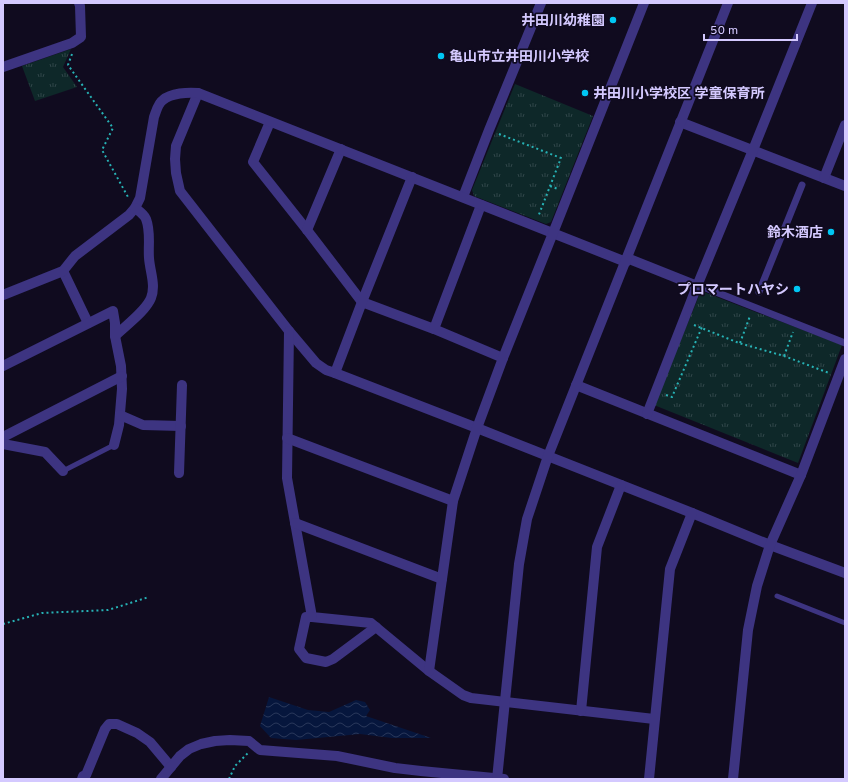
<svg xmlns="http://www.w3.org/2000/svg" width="848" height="782" font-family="Overpass,'Noto Sans JP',sans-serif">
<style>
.park{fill:url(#park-tufts)}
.water{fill:url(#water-waves)}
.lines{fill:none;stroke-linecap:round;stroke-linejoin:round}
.path{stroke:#27b2b5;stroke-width:2;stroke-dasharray:2 3;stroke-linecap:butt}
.service{stroke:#3d3481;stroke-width:5}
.pedestrian{stroke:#3d3481;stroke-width:7}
.minor{stroke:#3d3481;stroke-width:10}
.tertiary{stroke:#3d3481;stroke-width:10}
.poi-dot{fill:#00c7f4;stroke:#100b1f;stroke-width:1.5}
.labels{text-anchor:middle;stroke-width:3.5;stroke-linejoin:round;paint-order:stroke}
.poi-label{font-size:14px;font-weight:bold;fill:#d4c9ff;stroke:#100b1f;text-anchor:end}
</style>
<defs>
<pattern id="park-tufts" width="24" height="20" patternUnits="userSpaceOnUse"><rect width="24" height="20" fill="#0e2829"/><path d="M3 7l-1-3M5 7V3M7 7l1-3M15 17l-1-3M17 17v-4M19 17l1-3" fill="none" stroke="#304649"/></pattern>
<pattern id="water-waves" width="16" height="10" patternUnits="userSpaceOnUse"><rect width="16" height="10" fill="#06163d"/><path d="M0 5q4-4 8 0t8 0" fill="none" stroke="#29375a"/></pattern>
</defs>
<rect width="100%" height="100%" fill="#100b1f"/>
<!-- park -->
<g class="park">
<path d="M71,49L63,67L77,87L35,101L22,66Z"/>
<path d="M515,84L593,116L551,222L546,224L474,196L472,190Z"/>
<path d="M701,291L842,345L798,463L654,405Z"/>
</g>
<!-- water -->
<path class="water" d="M269,697L308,710L329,712L356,700L365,702L370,710L366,716L431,738H392L360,734L296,740L271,738L260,726Z"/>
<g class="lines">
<!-- path -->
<g class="path">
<path d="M72,54L68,65L113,128L102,150L128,197"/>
<path d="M499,134L561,158L538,217"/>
<path d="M550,186L558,189"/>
<path d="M694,325L739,343L784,356L829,373"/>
<path d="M740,343L750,316"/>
<path d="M784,356L793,332"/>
<path d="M666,395L672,397L702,327"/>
<path d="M3,624L42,613L108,610L149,597"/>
<path d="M229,779L235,766L248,753"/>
</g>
<!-- service -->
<g class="service">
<path d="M63,471L114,445"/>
<path d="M777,596L845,623"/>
</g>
<!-- pedestrian -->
<g class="pedestrian">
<path d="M697,286L703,287L845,343"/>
<path d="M759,292L802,185"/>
</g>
<!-- minor -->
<g class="minor">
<path d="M3,67L72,43L81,37L80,6L79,3"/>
<path d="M198,93L176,146L175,159L176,173L180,191L289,331L316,363L326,370L335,373L477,428L692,513L770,545L845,573"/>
<path d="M270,122L253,162L307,230L362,302L434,329"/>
<path d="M680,122L845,186"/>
<path d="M824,178L845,125"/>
<path d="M463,197L489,130L541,3"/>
<path d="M481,205L434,329L503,358"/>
<path d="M307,230L341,149"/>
<path d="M627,258L697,286"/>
<path d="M63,271L88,323"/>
<path d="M3,295L63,271L75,256L129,215L135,208L140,198L154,117C156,112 158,103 163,100C171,93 188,92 198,93L626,262"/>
<path d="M289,331L287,478L312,617L371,623L429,671L463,695L471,698L654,719"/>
<path d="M115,336C125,326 146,311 151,298C156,285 150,272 149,258C148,245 151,232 146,219C144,214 139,211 135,208"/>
<path d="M3,366L113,311L115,323V336L121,366L122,389L119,425L114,445"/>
<path d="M335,373L362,302L412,177"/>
<path d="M576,385L801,475"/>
<path d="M647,414L697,286L753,150L812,3"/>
<path d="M120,415L143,425L181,426"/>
<path d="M3,437L122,376"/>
<path d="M287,438L453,501"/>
<path d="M3,444L45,452L63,471"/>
<path d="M179,473L182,385"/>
<path d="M295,523L442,579"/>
<path d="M312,617H306L299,649L306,658L326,662L333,659L376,627"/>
<path d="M429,671L453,501L477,428L503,358L553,233L644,3"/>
<path d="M581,711L597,547L621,485"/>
<path d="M82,779L83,776L86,775L105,729L109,724H117L137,733L150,742L171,767"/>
<path d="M161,779L180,756L189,749L201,744L215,741L230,740L249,741L260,750L337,756L395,768L421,771L504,779"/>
<path d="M497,779L519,564L527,519L548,456L728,3"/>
<path d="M649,779L670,569L692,513"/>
</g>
<!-- tertiary -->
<path class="tertiary" d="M733,779L748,630L757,586L770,545L801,475L845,359"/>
</g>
<!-- markers -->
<g class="poi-dot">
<circle cx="613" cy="20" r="4"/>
<circle cx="441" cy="56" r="4"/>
<circle cx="585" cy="93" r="4"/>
<circle cx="831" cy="232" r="4"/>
<circle cx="797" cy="289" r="4"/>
</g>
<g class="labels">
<!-- poi labels -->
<g class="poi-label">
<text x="605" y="25">井田川幼稚園</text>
<text x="449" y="61" text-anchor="start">亀山市立井田川小学校</text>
<text x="593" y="98" text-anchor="start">井田川小学校区 学童保育所</text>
<text x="823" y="237">鈴木酒店</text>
<text x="789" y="294">プロマートハヤシ</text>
</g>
</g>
<!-- border -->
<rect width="848" height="782" fill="none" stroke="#d4c9ff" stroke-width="8"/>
<!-- scale -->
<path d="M704 34v6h93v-6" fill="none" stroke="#d4c9ff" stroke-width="2"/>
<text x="710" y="34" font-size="12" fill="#d4c9ff" stroke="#100b1f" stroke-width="3" paint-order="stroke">50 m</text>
</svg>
